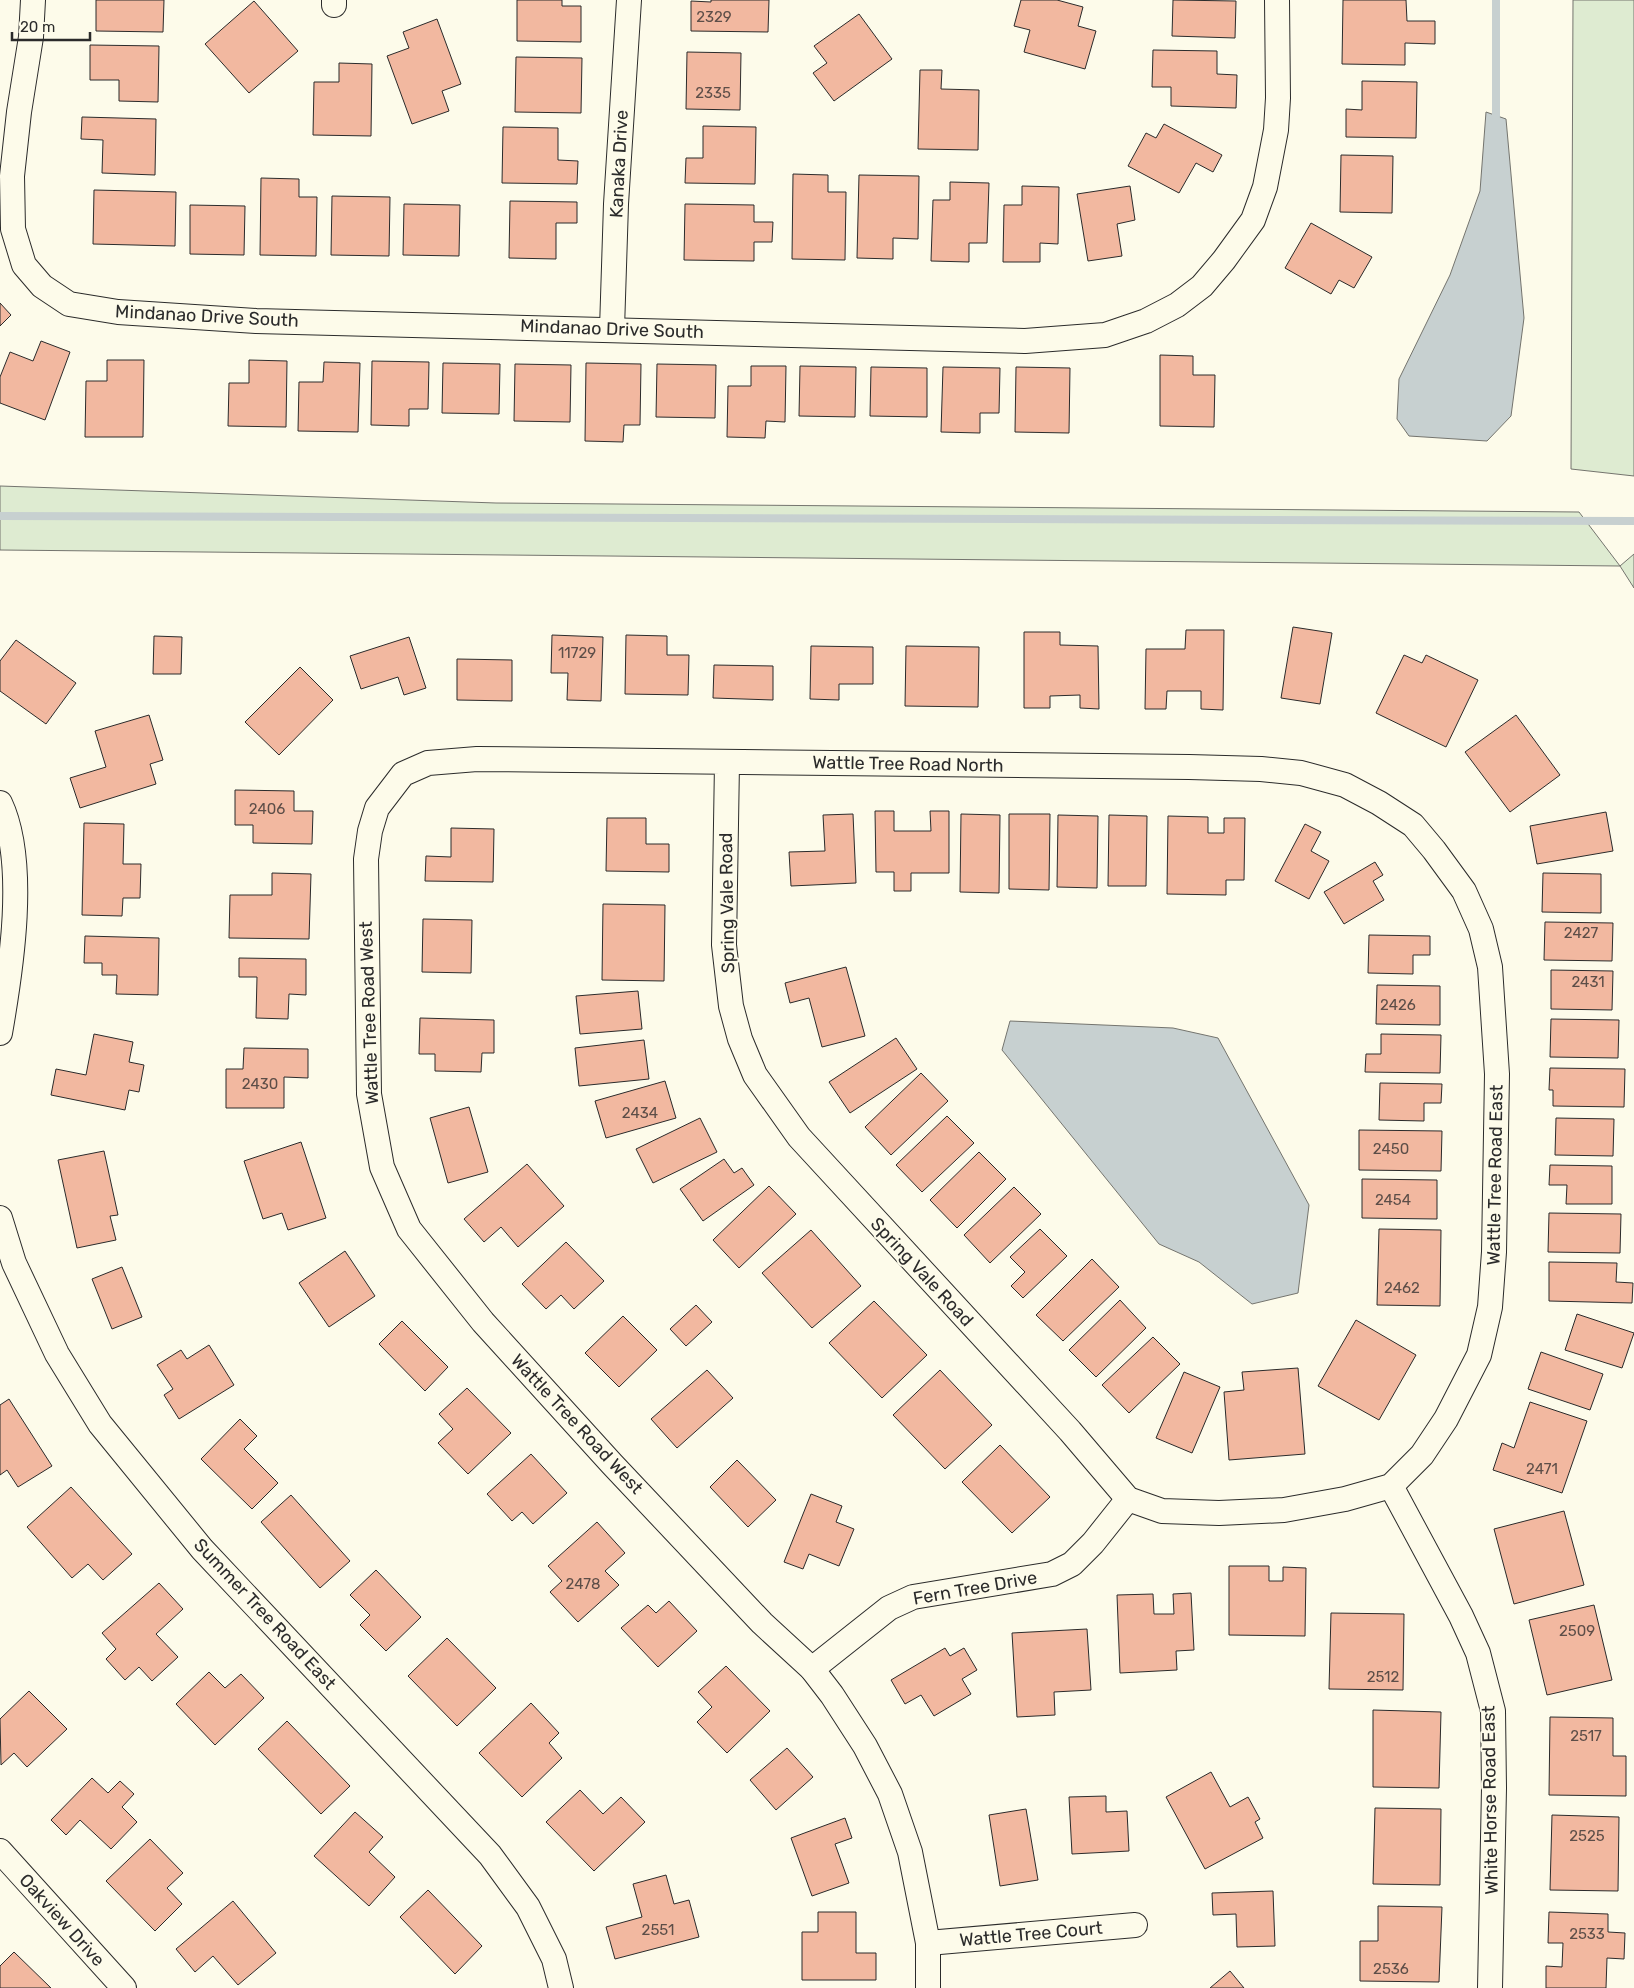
<svg xmlns="http://www.w3.org/2000/svg" width="1634" height="1988" font-family="Rubik,sans-serif">
<style>
.green{fill:#deebd1;stroke:#74746e}
.water{fill:#c7d0d0;stroke:#74746e}
.lines{fill:none;stroke-linecap:round;stroke-linejoin:round}
.stream{stroke:#c7d0d0;stroke-width:8}
.building{fill:#f2b8a0;stroke:#2b2b2b}
.street-casing{stroke:#2b2b2b;stroke-width:26}
.street{stroke:#fdfbea;stroke-width:24}
.labels{text-anchor:middle;stroke-width:4;stroke-linejoin:round;paint-order:stroke}
.number-label{font-size:15px;fill:#5d4e48}
.street-label{font-size:18px;fill:#2b2b2b;stroke:#fdfbea}
</style>
<rect width="100%" height="100%" fill="#fdfbea"/>
<!-- green -->
<g class="green">
<path d="M1573,0H1634V476L1571,469Z"/>
<path d="M0,486L496,503L1579,512L1620,566L1634,554V588L1620,566L0,550Z"/>
</g>
<!-- water -->
<g class="water">
<path d="M1486,112L1506,119L1524,318L1511,416L1487,441L1409,436L1397,419L1399,379L1450,275L1480,191Z"/>
<path d="M1010,1021L1173,1028L1218,1038L1309,1205L1298,1293L1252,1304L1199,1262L1159,1244L1002,1050Z"/>
</g>
<g class="lines">
<!-- stream -->
<g class="stream">
<path d="M1496,0V116"/>
<path d="M0,516L1634,521"/>
</g>
</g>
<!-- building -->
<g class="building">
<path d="M96,0H164L163,32L96,31Z"/>
<path d="M517,0H562V6H581V42L517,41Z"/>
<path d="M711,0H769L768,32L691,31V1L711,2Z"/>
<path d="M1021,0H1057L1083,7L1078,26L1096,31L1085,69L1024,52L1030,30L1014,26Z"/>
<path d="M1173,0L1236,1L1235,38L1172,36Z"/>
<path d="M1343,0H1406L1407,21H1435V44L1405,43V65L1342,64Z"/>
<path d="M254,1L298,51L249,93L205,44Z"/>
<path d="M859,14L892,59L834,101L813,73L827,63L814,46Z"/>
<path d="M437,19L461,84L442,91L449,111L412,124L387,56L409,48L403,32Z"/>
<path d="M90,45L159,46L158,102L119,101V80H90Z"/>
<path d="M1153,50L1217,51V74L1237,75L1236,108L1171,106V87H1152Z"/>
<path d="M687,52L741,53L740,110L686,109Z"/>
<path d="M516,57L582,58L581,113L515,112Z"/>
<path d="M339,63L372,64L371,136L313,135L314,82H339Z"/>
<path d="M920,70H942L941,89L979,90L978,150L918,149Z"/>
<path d="M1362,81L1417,82L1416,138L1346,137V109L1362,110Z"/>
<path d="M82,117L156,119L155,175L102,173L103,140L81,139Z"/>
<path d="M1164,124L1222,155L1213,172L1196,163L1179,193L1128,166L1146,133L1156,138Z"/>
<path d="M703,126L756,127L755,184L685,183L686,158H703Z"/>
<path d="M503,127L558,128V160L578,161L577,184L502,183Z"/>
<path d="M1341,155L1393,156L1392,213L1340,212Z"/>
<path d="M793,174L828,175V192H846L845,260L792,259Z"/>
<path d="M859,175L919,176L918,239L893,238V259L857,258Z"/>
<path d="M261,178L299,179V197H317L316,256L260,255Z"/>
<path d="M950,182L989,183L987,243H969V262L931,261L933,200H950Z"/>
<path d="M1022,186L1059,187L1058,244L1040,243V262H1003L1004,205H1022Z"/>
<path d="M1130,186L1135,220L1117,224L1122,256L1088,261L1077,194Z"/>
<path d="M94,190L176,192L175,246L93,244Z"/>
<path d="M332,196L390,197L389,256L331,255Z"/>
<path d="M510,201L577,202V223H556V259L509,258Z"/>
<path d="M404,204L460,205L459,256L403,255Z"/>
<path d="M685,204L754,205V222H773L772,242H754V261L684,260Z"/>
<path d="M190,205L245,206L244,255L190,254Z"/>
<path d="M1311,223L1372,257L1354,288L1339,280L1331,294L1285,268Z"/>
<path d="M0,303L11,315L0,326Z"/>
<path d="M41,341L70,352L45,420L0,403V377L10,352L33,361Z"/>
<path d="M1160,355L1193,356V375H1215L1214,427L1160,426Z"/>
<path d="M107,360H144L143,437H85L86,381H107Z"/>
<path d="M249,360L287,361L286,427L228,426L229,383H249Z"/>
<path d="M372,361L429,362L428,409H409V426L371,425Z"/>
<path d="M324,362L360,363L358,432L298,431L299,382H323Z"/>
<path d="M443,363L500,364L499,414L442,413Z"/>
<path d="M586,363L641,364L640,425H624L623,442L585,441Z"/>
<path d="M515,364L571,365L570,422L514,421Z"/>
<path d="M657,364L716,365L715,418L656,417Z"/>
<path d="M751,366H786L785,422L766,421L765,438L727,437L728,386H751Z"/>
<path d="M800,366L856,367L855,417L799,416Z"/>
<path d="M871,367L927,368V417L870,416Z"/>
<path d="M943,367L1000,368L999,413H980V433L941,432Z"/>
<path d="M1016,367L1070,368L1069,433L1015,432Z"/>
<path d="M1293,627L1332,633L1320,704L1281,698Z"/>
<path d="M1186,630H1224L1223,710L1201,709V691H1167L1166,709H1145L1146,649H1185Z"/>
<path d="M1024,632H1060V645L1098,646L1099,709L1080,708V695L1050,696V708H1024Z"/>
<path d="M552,635L603,637L601,701L567,700L568,673H551Z"/>
<path d="M626,635L667,636V655H689L688,695L625,694Z"/>
<path d="M154,636L182,637L181,674H153Z"/>
<path d="M409,637L426,688L404,695L398,677L361,689L350,656Z"/>
<path d="M16,640L76,683L46,724L0,691V661Z"/>
<path d="M811,646L873,647V684H839V700L810,699Z"/>
<path d="M906,646L979,647L978,707L905,706Z"/>
<path d="M1404,655L1422,663L1426,655L1478,680L1446,747L1376,713Z"/>
<path d="M457,659L512,660V701L457,700Z"/>
<path d="M714,665L773,666V700L713,698Z"/>
<path d="M300,667L333,700L279,755L245,722Z"/>
<path d="M149,715L163,760L150,764L156,784L80,808L70,778L106,767L95,731Z"/>
<path d="M1516,715L1560,775L1510,812L1465,752Z"/>
<path d="M235,790L294,791V811H313L312,844L253,843V825H235Z"/>
<path d="M875,811H894V831H931L930,811H949V873H911V891H894V872H876Z"/>
<path d="M1606,812L1613,851L1537,864L1530,826Z"/>
<path d="M853,814L856,883L791,886L789,852L825,851L823,815Z"/>
<path d="M961,814L1000,815L999,893L960,892Z"/>
<path d="M1009,814H1050L1049,890L1009,889Z"/>
<path d="M1058,815L1098,816L1097,888L1057,887Z"/>
<path d="M1109,815L1147,816L1146,886H1108Z"/>
<path d="M1168,816L1208,817V833H1224V818H1245L1244,880H1226V895L1167,894Z"/>
<path d="M607,818H646V844H669V872L606,871Z"/>
<path d="M84,823L124,824L123,864H141L140,898H123L122,916L82,915Z"/>
<path d="M1305,824L1321,832L1311,851L1329,861L1309,899L1275,881Z"/>
<path d="M451,828L494,829L493,882L425,881L426,856L451,857Z"/>
<path d="M1375,862L1383,875L1373,881L1384,900L1344,924L1324,892Z"/>
<path d="M272,873L311,874L309,939L229,938L230,895H272Z"/>
<path d="M1543,873L1601,874V913L1542,912Z"/>
<path d="M603,904L665,905L664,981L602,980Z"/>
<path d="M423,919L472,920L471,973L422,972Z"/>
<path d="M1545,922L1613,923L1612,961L1544,960Z"/>
<path d="M1369,935L1430,936V955H1413V974L1368,973Z"/>
<path d="M85,936L159,938L158,995L116,994L117,975H102V963H84Z"/>
<path d="M239,958L306,959V995L289,994L288,1019L256,1018L257,977H239Z"/>
<path d="M846,967L865,1036L822,1047L809,998L790,1003L785,983Z"/>
<path d="M1551,970L1613,971L1612,1010L1551,1009Z"/>
<path d="M1377,985L1440,986V1025L1376,1024Z"/>
<path d="M638,991L642,1029L580,1034L576,996Z"/>
<path d="M420,1018L494,1020V1053H482L481,1072L435,1071V1054H419Z"/>
<path d="M1551,1019L1619,1020L1618,1058L1550,1057Z"/>
<path d="M94,1034L133,1042L129,1062L144,1065L139,1092L129,1090L125,1110L51,1095L56,1069L86,1075Z"/>
<path d="M1381,1034L1441,1035L1440,1073L1365,1072L1366,1054H1381Z"/>
<path d="M896,1038L917,1069L850,1113L829,1082Z"/>
<path d="M644,1040L649,1079L579,1086L575,1048Z"/>
<path d="M244,1048L308,1049V1078L284,1077V1108H226V1069H243Z"/>
<path d="M1550,1068L1625,1069L1624,1107L1553,1106V1090H1549Z"/>
<path d="M921,1073L948,1101L891,1155L865,1127Z"/>
<path d="M665,1081L676,1118L606,1138L595,1101Z"/>
<path d="M1380,1083L1442,1084L1441,1103H1424V1121L1379,1120Z"/>
<path d="M469,1107L488,1172L448,1183L430,1118Z"/>
<path d="M947,1116L974,1143L922,1192L896,1165Z"/>
<path d="M700,1118L717,1152L653,1183L636,1149Z"/>
<path d="M1556,1118L1614,1119L1613,1156L1555,1155Z"/>
<path d="M1359,1130L1442,1131L1441,1171L1359,1170Z"/>
<path d="M301,1142L326,1218L288,1230L282,1213L263,1219L244,1161Z"/>
<path d="M104,1151L118,1215L110,1216L116,1240L77,1248L58,1160Z"/>
<path d="M979,1152L1006,1179L957,1228L930,1200Z"/>
<path d="M724,1159L734,1173L742,1168L754,1185L703,1221L680,1189Z"/>
<path d="M527,1164L564,1206L518,1247L501,1227L484,1242L464,1219Z"/>
<path d="M1550,1165L1612,1166V1204H1566L1567,1185H1549Z"/>
<path d="M1362,1179L1437,1180V1219L1362,1218Z"/>
<path d="M769,1186L796,1214L739,1268L713,1240Z"/>
<path d="M1014,1187L1041,1214L990,1263L964,1235Z"/>
<path d="M1549,1213L1621,1214L1620,1253L1548,1252Z"/>
<path d="M1040,1229L1067,1256L1023,1298L1011,1286L1025,1272L1010,1257Z"/>
<path d="M1379,1229L1441,1230L1440,1306L1377,1305Z"/>
<path d="M811,1230L861,1286L812,1328L762,1273Z"/>
<path d="M566,1242L604,1281L574,1309L561,1295L546,1309L522,1284Z"/>
<path d="M345,1251L375,1296L329,1327L299,1283Z"/>
<path d="M1092,1259L1119,1287L1063,1341L1036,1315Z"/>
<path d="M1549,1262L1617,1263L1616,1282L1633,1283L1632,1303L1549,1301Z"/>
<path d="M122,1267L142,1317L112,1329L92,1279Z"/>
<path d="M1120,1300L1146,1328L1096,1377L1069,1350Z"/>
<path d="M874,1301L927,1355L882,1398L829,1343Z"/>
<path d="M696,1305L712,1322L686,1346L670,1329Z"/>
<path d="M1577,1314L1634,1333L1622,1368L1565,1350Z"/>
<path d="M623,1316L657,1350L619,1387L585,1353Z"/>
<path d="M1356,1320L1416,1355L1379,1420L1318,1386Z"/>
<path d="M402,1321L448,1367L425,1391L379,1344Z"/>
<path d="M1153,1337L1180,1364L1129,1413L1102,1385Z"/>
<path d="M209,1345L234,1385L179,1419L164,1395L173,1389L157,1365L181,1350L187,1359Z"/>
<path d="M1541,1352L1603,1374L1590,1410L1528,1389Z"/>
<path d="M1298,1368L1305,1454L1229,1460L1224,1392L1244,1390L1242,1372Z"/>
<path d="M707,1370L733,1398L677,1448L651,1419Z"/>
<path d="M940,1370L992,1425L945,1469L893,1415Z"/>
<path d="M1184,1372L1220,1387L1192,1453L1156,1438Z"/>
<path d="M467,1388L511,1433L468,1474L438,1443L453,1429L439,1414Z"/>
<path d="M9,1399L52,1466L18,1487L7,1470L0,1475V1405Z"/>
<path d="M1530,1402L1587,1421L1562,1493L1493,1470L1502,1443L1514,1448Z"/>
<path d="M240,1419L257,1436L244,1449L278,1483L252,1509L201,1459Z"/>
<path d="M1000,1445L1050,1497L1012,1533L962,1482Z"/>
<path d="M531,1454L567,1493L533,1524L522,1512L512,1521L487,1494Z"/>
<path d="M737,1460L776,1500L748,1527L710,1487Z"/>
<path d="M71,1487L132,1554L103,1580L88,1564L72,1578L27,1527Z"/>
<path d="M811,1494L842,1506L836,1522L854,1529L839,1566L809,1554L803,1569L784,1562Z"/>
<path d="M291,1495L350,1561L320,1588L261,1522Z"/>
<path d="M1564,1511L1584,1585L1514,1604L1494,1529Z"/>
<path d="M597,1522L625,1553L605,1571L619,1585L578,1622L550,1592L562,1581L548,1566Z"/>
<path d="M1229,1566H1269V1581H1283V1567L1306,1568L1305,1636L1229,1635Z"/>
<path d="M376,1570L421,1617L386,1651L360,1625L370,1615L350,1595Z"/>
<path d="M159,1583L183,1609L156,1634L178,1657L152,1681L139,1667L125,1680L106,1659L116,1649L102,1633Z"/>
<path d="M1191,1593L1194,1650L1176,1651L1177,1670L1120,1673L1117,1595L1153,1594L1154,1614H1174L1173,1594Z"/>
<path d="M669,1601L697,1631L658,1667L621,1628L648,1605L656,1613Z"/>
<path d="M1594,1605L1612,1680L1547,1695L1529,1620Z"/>
<path d="M1331,1613L1404,1614L1403,1690L1329,1689Z"/>
<path d="M1087,1629L1091,1690L1054,1692L1055,1715L1017,1717L1012,1633Z"/>
<path d="M447,1638L496,1688L457,1726L408,1676Z"/>
<path d="M945,1648L950,1656L964,1648L977,1670L962,1679L971,1694L934,1716L921,1695L905,1704L891,1680Z"/>
<path d="M726,1666L770,1711L727,1753L697,1722L712,1707L698,1692Z"/>
<path d="M209,1672L225,1688L241,1674L264,1698L215,1745L176,1704Z"/>
<path d="M29,1691L67,1729L27,1767L14,1753L1,1765L0,1719Z"/>
<path d="M531,1703L559,1733L549,1743L562,1758L522,1797L479,1753Z"/>
<path d="M1373,1710L1441,1712L1439,1788L1373,1787Z"/>
<path d="M1550,1717L1613,1718V1756H1626V1796L1549,1795Z"/>
<path d="M287,1721L350,1786L321,1814L258,1749Z"/>
<path d="M787,1748L813,1777L776,1810L750,1780Z"/>
<path d="M1211,1772L1230,1807L1248,1797L1260,1819L1255,1822L1263,1838L1205,1869L1166,1797Z"/>
<path d="M92,1778L108,1793L120,1781L134,1794L122,1807L137,1822L111,1849L80,1820L66,1835L51,1820Z"/>
<path d="M580,1790L603,1814L621,1797L645,1822L594,1871L546,1822Z"/>
<path d="M1106,1796V1812L1127,1811L1129,1851L1072,1854L1069,1797Z"/>
<path d="M1375,1808L1441,1809L1440,1885L1373,1884Z"/>
<path d="M1026,1809L1038,1880L1000,1886L989,1815Z"/>
<path d="M355,1812L383,1837L369,1852L395,1877L369,1906L314,1856Z"/>
<path d="M1552,1815L1619,1817L1618,1891L1550,1890Z"/>
<path d="M845,1818L852,1838L835,1844L849,1883L812,1896L791,1838Z"/>
<path d="M150,1839L183,1873L167,1888L182,1904L155,1931L106,1881Z"/>
<path d="M666,1875L674,1904L689,1900L699,1937L615,1959L606,1927L642,1917L633,1884Z"/>
<path d="M428,1890L482,1946L455,1974L400,1917Z"/>
<path d="M1273,1891L1275,1946L1237,1947L1236,1914L1213,1915L1212,1893Z"/>
<path d="M233,1901L276,1953L238,1985L213,1956L195,1972L176,1949Z"/>
<path d="M1378,1906L1442,1907L1439,1982L1360,1981V1941H1378Z"/>
<path d="M818,1912H856V1953H876V1980H802V1932H818Z"/>
<path d="M1549,1912L1608,1914V1932L1625,1933L1624,1959L1607,1958L1606,1988H1546V1966L1562,1967L1563,1943H1548Z"/>
<path d="M14,1952L51,1988H0V1966Z"/>
<path d="M1230,1971L1244,1988H1210Z"/>
</g>
<g class="lines">
<defs>
<g id="street">
<path d="M33,0L31,37L19,112L12,176L13,229L24,265L42,286L69,304L118,312L256,321L1025,341L1105,335L1146,321L1177,305L1202,286L1224,260L1253,220L1265,187L1276,130L1278,98L1277,0"/>
<path d="M334,5V0"/>
<path d="M612,329L616,204L629,0"/>
<path d="M727,763L724,945L731,1006L740,1039L755,1075L799,1137L1070,1431L1128,1499L1162,1511L1219,1513L1284,1510L1345,1499L1391,1486L1422,1455L1446,1419L1479,1355L1490,1307L1494,1252L1497,1074L1490,967L1481,929L1464,891L1434,850L1413,825L1379,803L1345,785L1301,773L1261,769L1189,767L477,759L428,763L403,774L377,808L370,831L366,859L369,1094L382,1167L409,1229L483,1322L612,1464L762,1623L812,1669L832,1695L865,1746L890,1794L910,1852L928,1943V1988"/>
<path d="M0,803C28,862 11,970 0,1033"/>
<path d="M0,1218L14,1263L57,1354L100,1424L202,1549L490,1855L528,1907L554,1959L561,1988"/>
<path d="M1391,1486L1461,1616L1478,1653L1493,1711L1494,1788L1490,1988"/>
<path d="M812,1669L889,1608L913,1597L1052,1574L1072,1564L1093,1543L1128,1499"/>
<path d="M0,1851L124,1988"/>
<path d="M928,1943L1135,1925"/>
</g>
</defs>
<!-- street casing -->
<use href="#street" class="street-casing"/>
<!-- street -->
<use href="#street" class="street"/>
</g>
<g class="labels">
<!-- number labels -->
<g class="number-label">
<text x="714" y="22">2329</text>
<text x="713" y="98">2335</text>
<text x="577" y="658">11729</text>
<text x="267" y="814">2406</text>
<text x="1581" y="938">2427</text>
<text x="1588" y="987">2431</text>
<text x="1398" y="1010">2426</text>
<text x="260" y="1089">2430</text>
<text x="640" y="1118">2434</text>
<text x="1391" y="1154">2450</text>
<text x="1393" y="1205">2454</text>
<text x="1402" y="1293">2462</text>
<text x="1542" y="1474">2471</text>
<text x="583" y="1589">2478</text>
<text x="1577" y="1636">2509</text>
<text x="1383" y="1682">2512</text>
<text x="1586" y="1741">2517</text>
<text x="1587" y="1841">2525</text>
<text x="658" y="1935">2551</text>
<text x="1587" y="1939">2533</text>
<text x="1391" y="1974">2536</text>
</g>
<!-- street labels -->
<g class="street-label">
<text transform="translate(619 164) rotate(-87)" y="6">Kanaka Drive</text>
<text transform="translate(207 316) rotate(3)" y="6">Mindanao Drive South</text>
<text transform="translate(612 329) rotate(2)" y="6">Mindanao Drive South</text>
<text transform="translate(908 764) rotate(1)" y="6">Wattle Tree Road North</text>
<text transform="translate(727 903) rotate(-91)" y="6">Spring Vale Road</text>
<text transform="translate(369 1013) rotate(-92)" y="6">Wattle Tree Road West</text>
<text transform="translate(1495 1175) rotate(-89)" y="6">Wattle Tree Road East</text>
<text transform="translate(922 1272) rotate(47)" y="6">Spring Vale Road</text>
<text transform="translate(577 1424) rotate(47)" y="6">Wattle Tree Road West</text>
<text transform="translate(975 1588) rotate(-10)" y="6">Fern Tree Drive</text>
<text transform="translate(265 1614) rotate(47)" y="6">Summer Tree Road East</text>
<text transform="translate(1490 1800) rotate(-91)" y="6">White Horse Road East</text>
<text transform="translate(62 1920) rotate(48)" y="6">Oakview Drive</text>
<text transform="translate(1031 1934) rotate(-5)" y="6">Wattle Tree Court</text>
</g>
</g>
<!-- scale -->
<path d="M12 32v8h78v-8" fill="none" stroke="#2b2b2b" stroke-width="2.5"/>
<text x="20" y="32" font-size="15" fill="#2b2b2b" stroke="#fdfbea" stroke-width="4" paint-order="stroke">20 m</text>
</svg>
